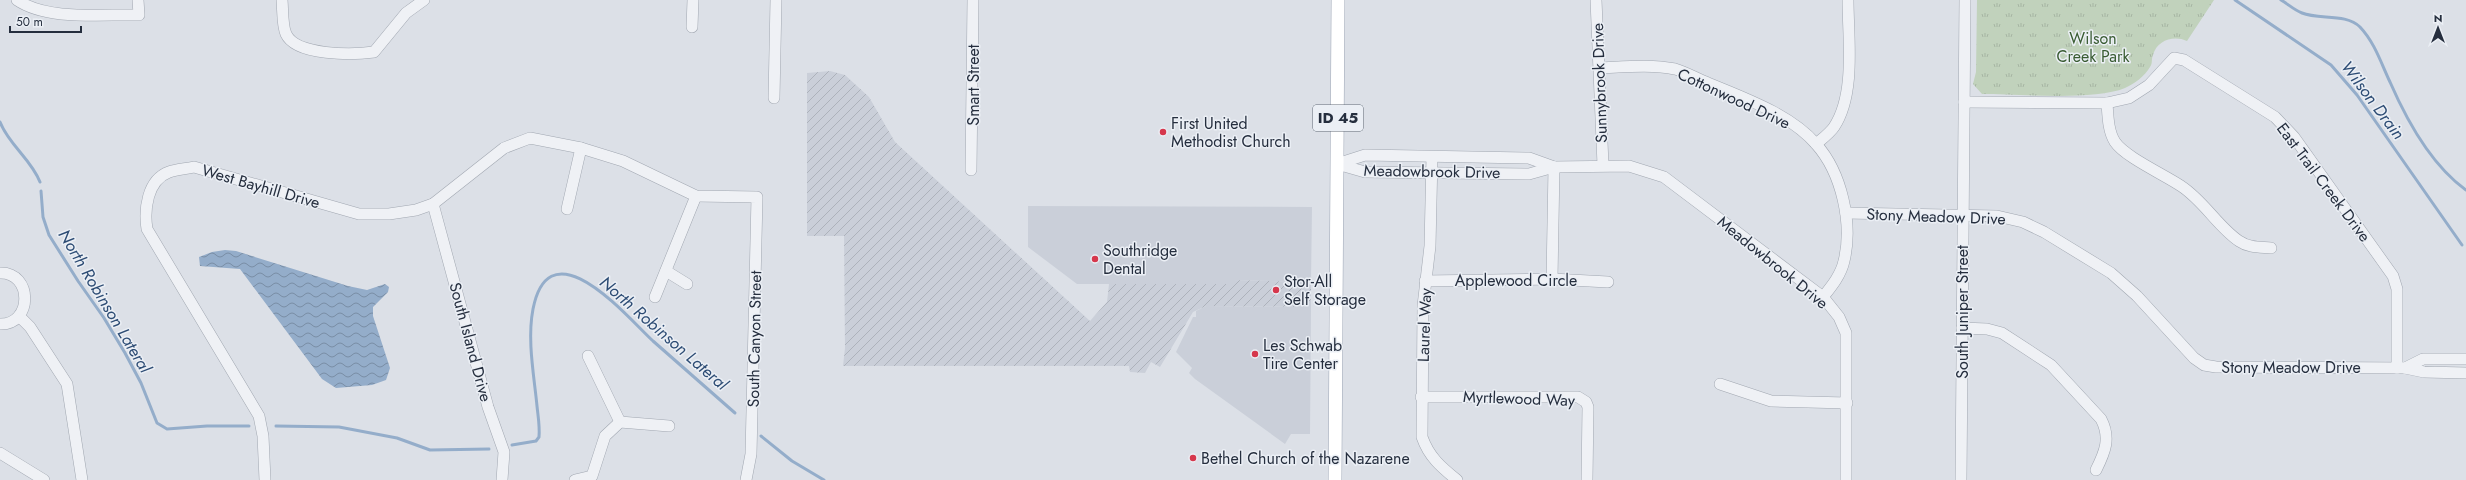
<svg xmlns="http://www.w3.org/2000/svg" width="2466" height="480" font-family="Jost,sans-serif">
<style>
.built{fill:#cacfd9}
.industrial{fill:url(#industrial-furrows)}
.grass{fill:url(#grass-tufts)}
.water{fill:url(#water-waves)}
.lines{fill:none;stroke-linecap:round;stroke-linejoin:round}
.stream{stroke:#94adca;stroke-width:3}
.minor-casing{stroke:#a1a7b1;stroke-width:12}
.major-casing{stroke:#9ba4b4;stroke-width:14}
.minor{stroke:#eff1f5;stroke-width:11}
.major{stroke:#fff;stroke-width:13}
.poi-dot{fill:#d6374c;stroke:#ebeff5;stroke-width:1.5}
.labels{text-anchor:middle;stroke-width:3;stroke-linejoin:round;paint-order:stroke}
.shield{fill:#ebeff5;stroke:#606875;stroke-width:1}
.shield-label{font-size:15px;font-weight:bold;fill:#252e3e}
.park-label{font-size:16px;fill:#385b31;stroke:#ebeff5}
.street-label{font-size:16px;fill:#252e3e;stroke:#ebeff5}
.poi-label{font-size:16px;fill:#252e3e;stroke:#ebeff5;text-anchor:start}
.water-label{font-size:17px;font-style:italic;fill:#2d4c74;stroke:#ebeff5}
</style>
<defs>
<pattern id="industrial-furrows" width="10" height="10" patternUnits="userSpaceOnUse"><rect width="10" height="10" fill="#cacfd9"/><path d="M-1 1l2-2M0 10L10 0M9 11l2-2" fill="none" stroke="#adb2bb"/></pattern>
<pattern id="grass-tufts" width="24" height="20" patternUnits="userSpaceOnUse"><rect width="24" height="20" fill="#c1d2bc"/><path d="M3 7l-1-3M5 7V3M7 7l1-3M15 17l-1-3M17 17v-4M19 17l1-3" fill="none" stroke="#a6b5a3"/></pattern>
<pattern id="water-waves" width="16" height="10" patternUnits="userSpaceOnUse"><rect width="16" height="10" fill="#94adca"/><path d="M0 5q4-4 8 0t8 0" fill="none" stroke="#798da5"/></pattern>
</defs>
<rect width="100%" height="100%" fill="#dce0e7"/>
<!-- built -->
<g class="built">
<path d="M1028,206L1312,207L1311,282L1235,280L1234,284H1077L1028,247Z"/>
<path d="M1206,306L1311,307L1310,434H1291L1285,444L1195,379L1189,373L1192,368L1176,352L1193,317H1196V311Z"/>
</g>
<!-- industrial -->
<path class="industrial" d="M830,71L845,75L869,97L895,142L1090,321L1107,302L1109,284H1234V280L1311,282V307L1206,306L1193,312L1160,367L1151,362L1145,373L1130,372L1129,366H843L845,348L844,236H807V73Z"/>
<!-- grass -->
<path class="grass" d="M1977,0H2214L2187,41C2174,35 2157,40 2153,55C2151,59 2153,63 2150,67C2145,76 2134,84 2125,88C2094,101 2018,94 1982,94L1973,84L1976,72Z"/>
<!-- water -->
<path class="water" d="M225,250L236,251L348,286L367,290L385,284L389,287L388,292L373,307V316L390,368L386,380L372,385L336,388L322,379L240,269L200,266L199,257L212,252Z"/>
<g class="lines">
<!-- stream -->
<g class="stream">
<path d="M2235,0L2331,65L2357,95L2462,245"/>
<path d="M2281,0C2288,4 2294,10 2302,13C2319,20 2346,13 2360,27C2375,43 2381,63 2390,82C2407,121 2431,165 2466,190"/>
<path d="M0,122C9,145 31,159 40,182"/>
<path d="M41,191L43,217L49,235L78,281L104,318L125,353L141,383L157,423L167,429L207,426H249"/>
<path d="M276,426L339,427L397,438L430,450L489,449"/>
<path d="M761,436L792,461L824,480"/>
<path d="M512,445L536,441L539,437C540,427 538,416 537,406C534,375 527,340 533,309C550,224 627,317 653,341C680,365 708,389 735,413"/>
</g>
<defs>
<g id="minor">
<path d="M17,0C48,21 102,14 139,15L138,0"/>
<path d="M282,0C283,10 282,25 286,34C296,56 353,55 374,52L406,13L424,0"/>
<path d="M1596,0L1603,165"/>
<path d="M692,27L693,0"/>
<path d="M1599,68C1624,67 1650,64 1675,69C1686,72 1697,79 1708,83C1744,98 1790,114 1816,144C1842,173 1853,224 1844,261C1841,275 1831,287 1823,297"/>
<path d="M774,98L776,0"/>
<path d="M1964,102L2107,103L2129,98L2149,85L2174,58L2184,60L2275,117L2294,137L2393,276L2397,289V368"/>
<path d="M2107,103C2108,116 2108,131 2115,142C2125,157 2165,175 2181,186C2204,201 2218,227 2239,241C2249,248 2260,247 2271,248"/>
<path d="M1816,144C1822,139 1830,133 1834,127C1856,94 1848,38 1848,0"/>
<path d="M1432,157L1430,246L1423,306L1422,437C1429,457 1441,467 1457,480"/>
<path d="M1337,164L1365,172L1529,174L1554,167L1629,166L1664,177L1823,297L1839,317L1846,333V480"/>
<path d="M1337,164L1365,155L1529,158L1554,167"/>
<path d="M971,170L973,0"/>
<path d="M433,204L488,407L504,452L502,480"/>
<path d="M567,209L581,148"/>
<path d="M1846,213L1997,216L2023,222L2044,232L2111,273L2137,296L2194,358L2204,365L2216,367L2405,368"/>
<path d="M666,271L687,284"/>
<path d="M0,273C33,272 33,325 0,324"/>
<path d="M1552,279L1554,167"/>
<path d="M1425,281L1552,279L1608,282"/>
<path d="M655,297L696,196"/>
<path d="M19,316L30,327L67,384L82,480"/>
<path d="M1962,328L1987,329L2002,333L2051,365L2101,419C2111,438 2105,452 2096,470"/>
<path d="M588,356L620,422"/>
<path d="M2466,359H2423L2405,368L2424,372L2466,373"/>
<path d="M1720,384L1771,401L1847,403"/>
<path d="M1421,397H1578L1586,402L1588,407L1587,480"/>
<path d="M0,453L44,480"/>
<path d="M265,480L263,436L259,416L147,229C144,210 147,180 169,172C177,169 186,169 194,167L359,214H389L416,210L433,204L504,148L530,138L581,148L623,161L696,196L757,197L751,454L746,480"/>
<path d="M575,480L592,476L605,436L620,422L669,426"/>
<path d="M1961,480L1965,0"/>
</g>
<path id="major" d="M1335,480L1338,0"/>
</defs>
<!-- minor casing -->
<use href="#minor" class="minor-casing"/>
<!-- major casing -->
<use href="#major" class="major-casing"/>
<!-- minor -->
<use href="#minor" class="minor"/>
<!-- major -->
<use href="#major" class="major"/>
</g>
<!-- markers -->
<g class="poi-dot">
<circle cx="1163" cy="132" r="4"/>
<circle cx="1095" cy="259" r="4"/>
<circle cx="1276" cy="290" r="4"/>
<circle cx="1255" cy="354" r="4"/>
<circle cx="1193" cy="458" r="4"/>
</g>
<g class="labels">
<!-- shield labels -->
<rect class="shield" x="1313" y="105" width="50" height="26" rx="3"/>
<g class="shield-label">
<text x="1338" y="123">ID 45</text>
</g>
<!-- park labels -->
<g class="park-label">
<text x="2093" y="44">Wilson<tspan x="2093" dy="18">Creek Park</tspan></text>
</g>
<!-- street labels -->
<g class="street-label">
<text transform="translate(1599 83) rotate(-92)" y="6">Sunnybrook Drive</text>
<text transform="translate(973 85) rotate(-90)" y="6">Smart Street</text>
<text transform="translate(1734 98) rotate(25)" y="6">Cottonwood Drive</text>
<text transform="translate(1432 171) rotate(1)" y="6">Meadowbrook Drive</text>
<text transform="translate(2324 182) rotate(53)" y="6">East Trail Creek Drive</text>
<text transform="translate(261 186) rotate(16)" y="6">West Bayhill Drive</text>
<text transform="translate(1936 216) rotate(2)" y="6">Stony Meadow Drive</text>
<text transform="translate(1773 262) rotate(39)" y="6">Meadowbrook Drive</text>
<text x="1516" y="286">Applewood Circle</text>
<text transform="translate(1962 312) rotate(-90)" y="6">South Juniper Street</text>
<text transform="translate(1424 325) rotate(-88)" y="6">Laurel Way</text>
<text transform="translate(754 339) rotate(-89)" y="6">South Canyon Street</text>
<text transform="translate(471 342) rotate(75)" y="6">South Island Drive</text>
<text x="2291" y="373">Stony Meadow Drive</text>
<text transform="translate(1519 398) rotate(2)" y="6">Myrtlewood Way</text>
</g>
<!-- poi labels -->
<g class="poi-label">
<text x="1171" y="129">First United<tspan x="1171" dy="18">Methodist Church</tspan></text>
<text x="1103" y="256">Southridge<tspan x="1103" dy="18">Dental</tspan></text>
<text x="1284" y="287">Stor-All<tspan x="1284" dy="18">Self Storage</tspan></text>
<text x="1263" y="351">Les Schwab<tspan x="1263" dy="18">Tire Center</tspan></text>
<text x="1201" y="464">Bethel Church of the Nazarene</text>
</g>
<!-- water labels -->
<g class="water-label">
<text transform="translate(2373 100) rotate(53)" y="6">Wilson Drain</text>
<text transform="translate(105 301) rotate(59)" y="6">North Robinson Lateral</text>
<text transform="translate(664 333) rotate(41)" y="6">North Robinson Lateral</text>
</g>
</g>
<!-- north arrow -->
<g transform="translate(2438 28)" stroke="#ebeff5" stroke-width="3" paint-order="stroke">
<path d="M0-3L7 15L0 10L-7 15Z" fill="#252e3e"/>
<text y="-6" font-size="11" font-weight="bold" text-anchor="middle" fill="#252e3e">N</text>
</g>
<!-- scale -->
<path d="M10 26v6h71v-6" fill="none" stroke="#252e3e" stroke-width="2"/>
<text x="16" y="26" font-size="12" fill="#252e3e" stroke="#ebeff5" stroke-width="3" paint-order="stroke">50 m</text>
</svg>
